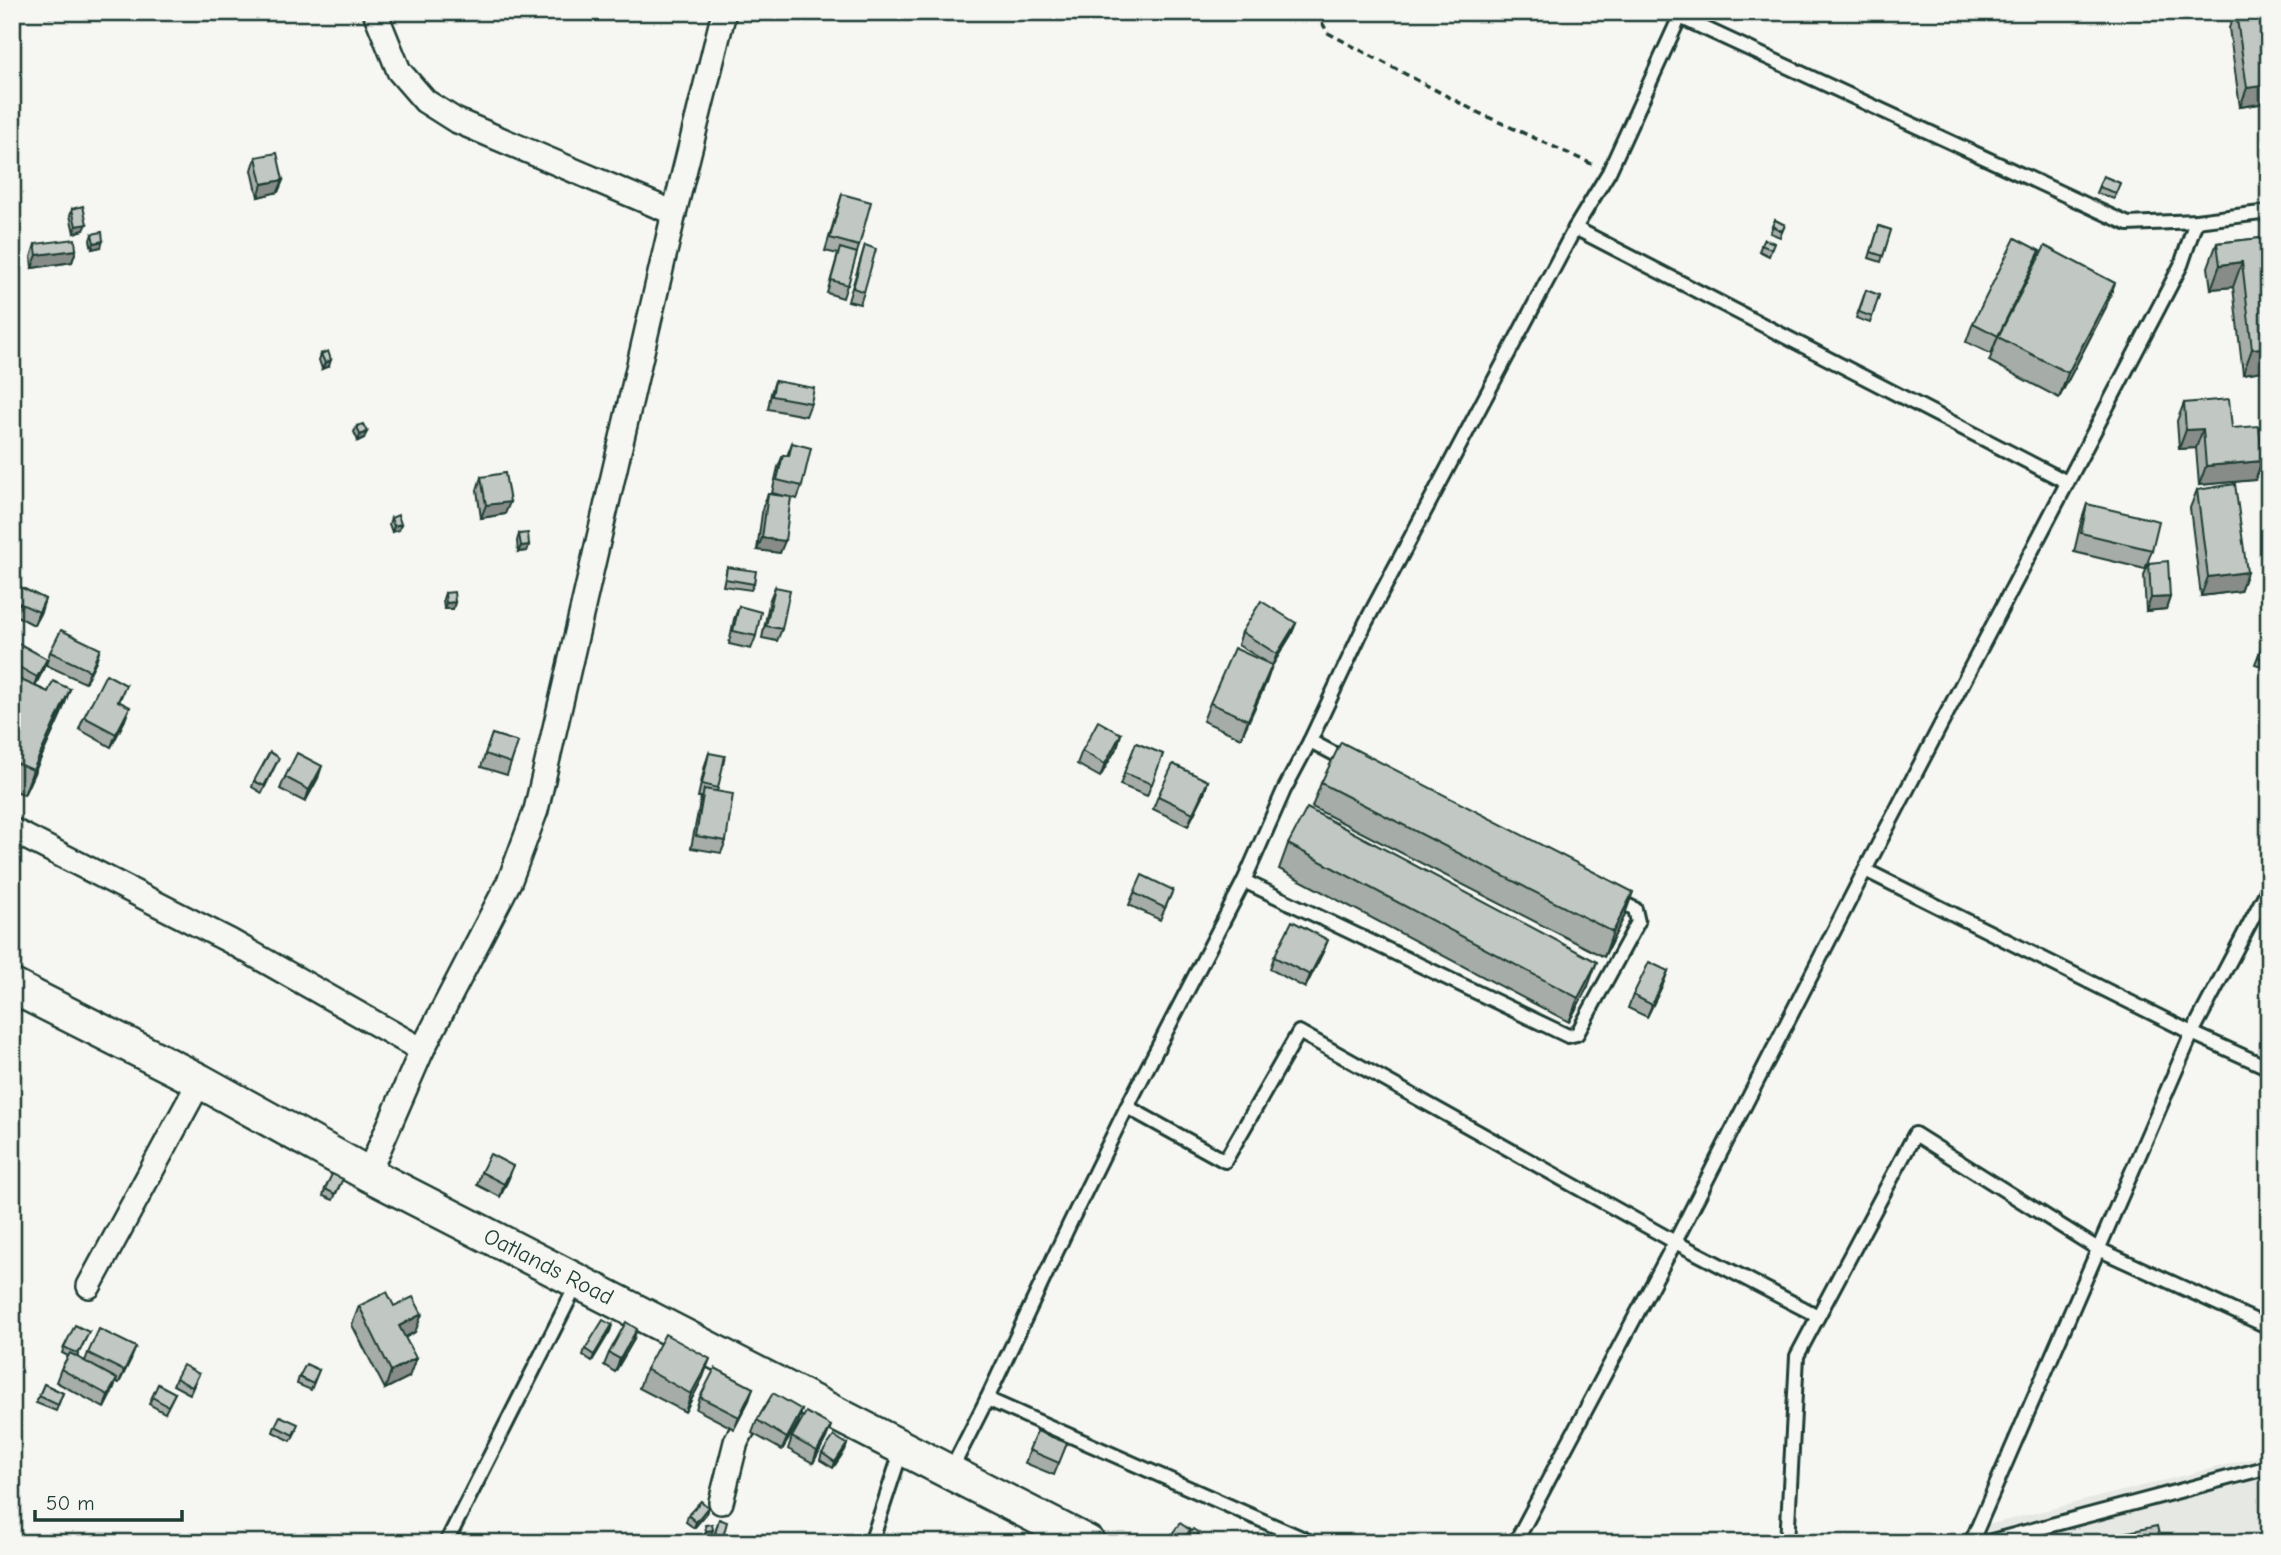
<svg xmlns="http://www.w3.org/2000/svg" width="2281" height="1555" font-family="'Comic Neue',sans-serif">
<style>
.built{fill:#e6e8e4}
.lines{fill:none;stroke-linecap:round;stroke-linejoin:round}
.lane-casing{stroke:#1f3d34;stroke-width:18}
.street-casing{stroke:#1f3d34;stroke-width:28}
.secondary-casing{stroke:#1f3d34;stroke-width:38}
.path{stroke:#1f3d34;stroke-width:3.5;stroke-dasharray:7 5;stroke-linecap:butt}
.lane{stroke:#f6f6f2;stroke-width:12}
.street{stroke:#f6f6f2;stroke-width:23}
.secondary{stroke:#f6f6f2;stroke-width:33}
.wall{fill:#a6aca8;stroke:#1f3d34;stroke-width:2}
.shaded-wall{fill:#878c88;stroke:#1f3d34;stroke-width:2}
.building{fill:#c1c8c3;stroke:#1f3d34;stroke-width:2}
.labels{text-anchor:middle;stroke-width:5;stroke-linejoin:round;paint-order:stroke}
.street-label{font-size:23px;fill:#1f3d34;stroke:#f6f6f2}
</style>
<rect width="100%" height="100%" fill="#f6f6f2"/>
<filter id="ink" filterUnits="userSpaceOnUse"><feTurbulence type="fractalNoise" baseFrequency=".0143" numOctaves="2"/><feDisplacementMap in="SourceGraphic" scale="14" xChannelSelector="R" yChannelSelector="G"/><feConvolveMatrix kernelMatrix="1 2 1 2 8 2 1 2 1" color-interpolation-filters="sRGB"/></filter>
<g filter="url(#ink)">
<!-- built -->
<path class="built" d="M2269,1454V1543H1944V1536Z"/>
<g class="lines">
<defs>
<g id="lane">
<path d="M1680,17L2128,224L2196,221L2269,212"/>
<path d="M1575,228L2067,482"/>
<path d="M1310,741L1350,762"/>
<path d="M1865,870L2192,1033L2269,1068"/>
<path d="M1244,881L1568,1036L1577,1034L1638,922L1635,909L1615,899"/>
<path d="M1127,1107L1225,1161L1299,1032L1675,1242L1818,1316"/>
<path d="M987,1399L1313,1543"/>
<path d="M950,1472L987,1399L1070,1223L1127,1107L1244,881L1284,790L1310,741L1366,622L1575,228L1609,172L1682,12"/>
<path d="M446,1543L578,1282"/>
<path d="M871,1543L902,1449"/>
<path d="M1515,1543L1675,1242L1865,870L2181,265L2196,221"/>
<path d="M1787,1543L1797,1356L1915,1134L2098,1249L2269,1327"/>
<path d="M1971,1543L2192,1033L2269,887"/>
<path d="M1984,1543L2269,1467"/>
</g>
<g id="street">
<path d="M375,12L399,71L425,101L455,120L674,213"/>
<path d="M12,830L230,941L422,1050"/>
<path d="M368,1174L422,1050L510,880L536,810L674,213L724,12"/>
<path d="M89,1286L200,1081"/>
<path d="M721,1502L736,1442L769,1381"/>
</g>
<path id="secondary" d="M12,986L200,1081L368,1174L1088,1543"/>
</defs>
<!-- lane casing -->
<use href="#lane" class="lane-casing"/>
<!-- street casing -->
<use href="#street" class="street-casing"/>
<!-- secondary casing -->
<use href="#secondary" class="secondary-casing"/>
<!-- path -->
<path class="path" d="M1316,12L1328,33L1477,112L1594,165"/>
<!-- lane -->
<use href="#lane" class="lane"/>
<!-- street -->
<use href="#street" class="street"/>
<!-- secondary -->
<use href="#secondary" class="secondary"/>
</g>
<!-- wall -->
<g class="wall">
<path d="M2235,12H2261L2269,64V93L2265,103L2240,107L2229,28Z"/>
<path d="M256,157L283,180L278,192L258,197L252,170Z"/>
<path d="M2103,176L2120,183L2114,199L2096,193Z"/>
<path d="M842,194L859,246L843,298L827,293L838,254L825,251Z"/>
<path d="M72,209L84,230L74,233L70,215Z"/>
<path d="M1775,220L1785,225L1780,237L1770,233Z"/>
<path d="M1879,226L1891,230L1881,262L1869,258Z"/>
<path d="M92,234L101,247L92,249L90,240Z"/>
<path d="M2269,237V370L2243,374L2233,287L2211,289L2208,267L2217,243Z"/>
<path d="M1764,239L1774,243L1769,256L1759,251Z"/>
<path d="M35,244L76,250L72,262L32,268L31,257Z"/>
<path d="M865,245L864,292L860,304L848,301Z"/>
<path d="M2036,263L2106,307L2059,398L1989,361L1994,349L1991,354L1966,342L1973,323Z"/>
<path d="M1866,290L1879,295L1870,323L1856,318Z"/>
<path d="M321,354L329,366L322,369L319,360Z"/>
<path d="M775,381L811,403L806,416L768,409L771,393Z"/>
<path d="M2184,403L2232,428L2255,480L2199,485L2196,448L2179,449L2177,421Z"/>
<path d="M357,426L364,438L358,441L354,432Z"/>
<path d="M792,443L802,486L797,499L791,497L780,553L757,550L763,506L768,494L789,497L772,493L778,467L783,455L787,456Z"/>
<path d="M481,477L505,514L481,518L477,490Z"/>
<path d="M2197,490L2247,572L2240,591L2201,596L2190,508Z"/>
<path d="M2087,504L2152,550L2145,569L2074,552L2081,522Z"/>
<path d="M391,518L399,530L392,532L389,524Z"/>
<path d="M519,534L529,545L527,551L518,552L517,541Z"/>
<path d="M2149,563L2170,597L2166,609L2146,611L2144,575Z"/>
<path d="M727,567L754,584L751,590L723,586Z"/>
<path d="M12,583L45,599L34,625L15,615Z"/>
<path d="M775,587L782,629L777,641L762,638L770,599Z"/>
<path d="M445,593L455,602L453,609H444L443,599Z"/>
<path d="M739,606L756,636L751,649L729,644L734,619Z"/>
<path d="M1296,623L1291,635L1272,666L1266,683L1241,738L1203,721L1210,703L1265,661L1238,645L1242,632Z"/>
<path d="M2268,631L2269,664L2267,668L2255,664Z"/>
<path d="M100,649L85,683L46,665L50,652Z"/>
<path d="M12,653L47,659L42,672L35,686L48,692L70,689L61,714L24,795L12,789Z"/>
<path d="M126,685L119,702L125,720L111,747L79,729L84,717Z"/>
<path d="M492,734L518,742L507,775L481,767Z"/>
<path d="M1121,734L1117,747L1100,777L1077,764L1082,751Z"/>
<path d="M1136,743L1163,754L1147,796L1120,785Z"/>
<path d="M709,753L718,788L717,791L726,841L721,853L691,848L701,797H698L705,765Z"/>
<path d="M279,758L262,793L252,787L254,781Z"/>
<path d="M285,777L318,778L305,802L280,789Z"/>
<path d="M1208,781L1204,794L1188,826L1153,809L1158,796Z"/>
<path d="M1321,783L1624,917L1604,957L1312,807Z"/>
<path d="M1288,844L1588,986L1569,1022L1279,869Z"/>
<path d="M1173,890L1160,920L1129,905L1134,893Z"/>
<path d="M1323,952L1305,988L1270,969L1274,957Z"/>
<path d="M1668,971L1663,984L1647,1017L1628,1008L1633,995Z"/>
<path d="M513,1166L509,1178L500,1197L477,1185L481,1172Z"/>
<path d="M340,1185L333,1200L323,1196L325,1189Z"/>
<path d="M359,1306H394L422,1314L415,1332L405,1338L409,1377L385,1389L352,1325Z"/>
<path d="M612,1325L610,1331L592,1361L583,1355L585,1349Z"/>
<path d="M89,1332L77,1357L85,1361L88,1353L131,1359L119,1383L116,1382L112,1392L104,1408L56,1382L61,1369L68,1356L62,1353L64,1347Z"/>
<path d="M633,1341L615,1372L604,1365L609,1353Z"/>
<path d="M646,1369L703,1377L685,1412L639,1388Z"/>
<path d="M319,1370L311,1390L297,1384L299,1377Z"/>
<path d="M199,1374L190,1394L173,1385L176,1378Z"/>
<path d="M44,1384L63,1393L56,1411L36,1403Z"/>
<path d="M753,1388L749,1400L734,1429L696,1409L700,1397Z"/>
<path d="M175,1393L165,1413L149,1404L152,1397Z"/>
<path d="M802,1410L798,1423L782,1450L752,1433L757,1420Z"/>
<path d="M275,1426L296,1431L291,1441L273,1432Z"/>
<path d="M1037,1431L1067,1443L1054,1475L1025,1463Z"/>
<path d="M792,1437L826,1438L813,1463L788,1449Z"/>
<path d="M847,1444L845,1450L833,1468L820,1460L822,1453Z"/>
<path d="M706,1514L694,1528L686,1522L688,1515Z"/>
<path d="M719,1519L723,1537L720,1543L713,1541Z"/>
<path d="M1188,1536L1197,1540L1194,1543H1184L1186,1539L1183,1543H1168L1169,1538Z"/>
</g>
<!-- shaded-wall -->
<g class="shaded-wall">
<path d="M51,12H79L50,17Z"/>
<path d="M2269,85V93L2265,103L2240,107L2247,88Z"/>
<path d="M283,180L278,192L258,197L262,184Z"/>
<path d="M87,224L84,230L74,233L76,226Z"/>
<path d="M103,241L101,247L92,249L94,243Z"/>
<path d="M76,250L72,262L32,268L37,255Z"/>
<path d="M2040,251L2034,269L1998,337L1991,354L1998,336Z"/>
<path d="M2242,262L2233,287L2211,289L2220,265Z"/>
<path d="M2115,283L2106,307L2059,398L2068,373Z"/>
<path d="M2269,347V370L2243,374L2252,349Z"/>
<path d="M331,360L329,366L322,369L325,363Z"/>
<path d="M2203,429L2196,448L2179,449L2186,430Z"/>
<path d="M367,432L364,438L358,441L360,435Z"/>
<path d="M2262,461L2255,480L2199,485L2206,466Z"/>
<path d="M510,502L505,514L481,518L486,505Z"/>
<path d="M401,524L399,530L392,532L394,526Z"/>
<path d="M762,538L785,541L780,553L757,550Z"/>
<path d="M529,545L527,551L518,552L521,546Z"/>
<path d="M2247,572L2240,591L2201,596L2208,577Z"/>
<path d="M2170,597L2166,609L2146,611L2151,598Z"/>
<path d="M45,599L41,612L34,625L39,612Z"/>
<path d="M455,602L453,609H444L446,603Z"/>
<path d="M1296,623L1291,635L1272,666L1277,654Z"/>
<path d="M100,649L96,661L85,683L90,671Z"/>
<path d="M47,659L42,672L33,689L37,677Z"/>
<path d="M1272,665L1266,683L1241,738L1248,720Z"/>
<path d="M70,689L61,714L24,795L33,770Z"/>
<path d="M130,707L125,720L111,747L116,734Z"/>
<path d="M1121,734L1117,747L1100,777L1105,764Z"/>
<path d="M322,766L318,778L305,802L309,790Z"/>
<path d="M1208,781L1204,794L1188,826L1193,813Z"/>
<path d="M1633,892L1624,917L1604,957L1613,932Z"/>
<path d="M1328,940L1323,952L1305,988L1310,975Z"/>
<path d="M1597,962L1588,986L1569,1022L1578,998Z"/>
<path d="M1668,971L1663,984L1647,1017L1652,1005Z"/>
<path d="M513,1166L509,1178L500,1197L504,1184Z"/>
<path d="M422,1314L415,1332L392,1344L399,1326Z"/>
<path d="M612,1325L610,1331L592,1361L594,1355Z"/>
<path d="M637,1329L633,1341L615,1372L620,1359Z"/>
<path d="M136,1347L131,1359L119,1383L124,1371Z"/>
<path d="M416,1358L409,1377L385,1389L391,1371Z"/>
<path d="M710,1359L703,1377L685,1412L691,1394Z"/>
<path d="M117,1379L112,1392L104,1408L108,1395Z"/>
<path d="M753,1388L749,1400L734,1429L739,1417Z"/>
<path d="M802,1410L798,1423L782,1450L787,1438Z"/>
<path d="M831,1426L826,1438L813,1463L817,1451Z"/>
<path d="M847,1444L845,1450L833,1468L835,1462Z"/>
<path d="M708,1507L706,1514L694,1528L696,1522Z"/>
<path d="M713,1530L711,1536L703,1537L706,1531Z"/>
</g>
<!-- building -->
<g class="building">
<path d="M2236,12H2261L2269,64V85L2247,88Z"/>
<path d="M277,153L283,180L262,184L256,157Z"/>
<path d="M2103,176L2120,183L2116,193L2099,187Z"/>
<path d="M842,194L871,202L859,246L830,238Z"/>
<path d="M83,206L87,224L76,226L72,209Z"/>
<path d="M1775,220L1785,225L1782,231L1772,226Z"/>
<path d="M1879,226L1891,230L1883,256L1871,252Z"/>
<path d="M102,232L103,241L94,243L92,234Z"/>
<path d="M2269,237V347L2252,349L2242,262L2220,265L2217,243Z"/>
<path d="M2015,238L2040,251L1998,336L1973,323Z"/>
<path d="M75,239L76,250L37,255L35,244Z"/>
<path d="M1764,239L1774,243L1771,249L1761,245Z"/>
<path d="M865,245L876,249L864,292L853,288Z"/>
<path d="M2045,246L2115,283L2068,373L1998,337Z"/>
<path d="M840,248L857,253L848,285L831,280Z"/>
<path d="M1866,290L1879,295L1872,317L1859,312Z"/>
<path d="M328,351L331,360L325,363L321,354Z"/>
<path d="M775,381L814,388L811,403L772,396Z"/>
<path d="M2229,399L2232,428L2259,426L2262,461L2206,466L2203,429L2186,430L2184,403Z"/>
<path d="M363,424L367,432L360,435L357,426Z"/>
<path d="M792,443L811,448L802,486L777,480L783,455L789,456Z"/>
<path d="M505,473L510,502L486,505L481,477Z"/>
<path d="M2235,484L2247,572L2208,577L2197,490Z"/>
<path d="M768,494L791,497L785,541L762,538Z"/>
<path d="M2087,504L2159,521L2152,550L2081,533Z"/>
<path d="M398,515L401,524L394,526L391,518Z"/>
<path d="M528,533L529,545L521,546L519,534Z"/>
<path d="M2168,561L2170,597L2151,598L2149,563Z"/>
<path d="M727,567L756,571L754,584L725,579Z"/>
<path d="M12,583L45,599L39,612L19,603L12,617Z"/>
<path d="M775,587L790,590L782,629L766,626Z"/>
<path d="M454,592L455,602L446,603L445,593Z"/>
<path d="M1261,601L1296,623L1277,654L1242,632Z"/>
<path d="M739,606L761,612L756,636L733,631Z"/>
<path d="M12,627L18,630L12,642Z"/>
<path d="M61,630L100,649L90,671L50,652Z"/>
<path d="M2268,631H2269V662L2258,657Z"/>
<path d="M18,643L47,659L37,677L12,663V653Z"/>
<path d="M1234,648L1272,665L1248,720L1210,703Z"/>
<path d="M106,674L126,685L118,701L130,707L116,734L84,717Z"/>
<path d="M12,676L48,692L53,681L70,689L33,770L12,761Z"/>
<path d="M1098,721L1121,734L1105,764L1082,751Z"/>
<path d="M492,734L518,742L511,763L485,754Z"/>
<path d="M1341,742L1633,892L1613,932L1321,783Z"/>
<path d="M1136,743L1163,754L1152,784L1124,773Z"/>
<path d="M270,752L279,758L264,786L254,781Z"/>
<path d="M297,753L322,766L309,790L285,777Z"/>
<path d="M709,753L725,756L718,788L702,784Z"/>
<path d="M1173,764L1208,781L1193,813L1158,796Z"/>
<path d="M704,789L733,794L726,841L696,836Z"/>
<path d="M1307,808L1597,962L1578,998L1288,844Z"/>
<path d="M1142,875L1173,890L1165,908L1134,893Z"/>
<path d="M1292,921L1328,940L1310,975L1274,957Z"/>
<path d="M1649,962L1668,971L1652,1005L1633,995Z"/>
<path d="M490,1154L513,1166L504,1184L481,1172Z"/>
<path d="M332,1174L343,1179L335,1194L325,1189Z"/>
<path d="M387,1292L394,1306L413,1297L422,1314L399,1326L416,1358L391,1371L359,1306Z"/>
<path d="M603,1320L612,1325L594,1355L585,1349Z"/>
<path d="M626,1322L637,1329L620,1359L609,1353Z"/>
<path d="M75,1325L89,1332L78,1354L64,1347Z"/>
<path d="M99,1329L136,1347L124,1371L88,1353Z"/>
<path d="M665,1334L710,1359L691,1394L646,1369Z"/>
<path d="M70,1353L117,1379L108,1395L61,1369Z"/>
<path d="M306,1364L319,1370L313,1384L299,1377Z"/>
<path d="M183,1365L199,1374L192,1387L176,1378Z"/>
<path d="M715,1368L753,1388L739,1417L700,1397Z"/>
<path d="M44,1384L63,1393L58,1405L39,1396Z"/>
<path d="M158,1384L175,1393L168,1406L152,1397Z"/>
<path d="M773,1393L802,1410L787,1438L757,1420Z"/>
<path d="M806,1412L831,1426L817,1451L792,1437Z"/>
<path d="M280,1416L298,1424L293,1435L275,1426Z"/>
<path d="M1037,1431L1067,1443L1059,1463L1029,1450Z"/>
<path d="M834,1436L847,1444L835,1462L822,1453Z"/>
<path d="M701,1501L708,1507L696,1522L688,1515Z"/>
<path d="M719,1519L727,1522L723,1537L715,1534Z"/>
<path d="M1180,1523L1190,1530L1181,1543H1177L1169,1538Z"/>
<path d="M712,1524L713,1530L706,1531L705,1525Z"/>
<path d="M2157,1526L2161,1543H2110L2109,1536Z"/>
<path d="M1193,1529L1199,1533L1192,1543L1186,1538Z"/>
<rect x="2039" y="1540" width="17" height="3"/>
</g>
</g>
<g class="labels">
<!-- street labels -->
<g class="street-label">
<text transform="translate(549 1266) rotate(27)" y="8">Oatlands Road</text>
</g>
</g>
<!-- margin -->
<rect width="2281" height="1555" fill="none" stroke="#f6f6f2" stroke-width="42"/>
<rect x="21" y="21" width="2239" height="1513" fill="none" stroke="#1f3d34" stroke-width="2.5" filter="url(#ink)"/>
<!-- scale -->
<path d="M35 1510v10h147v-10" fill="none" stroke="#1f3d34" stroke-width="3.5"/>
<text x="46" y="1510" font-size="21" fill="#1f3d34" stroke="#f6f6f2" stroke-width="5" paint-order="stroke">50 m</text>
</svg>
